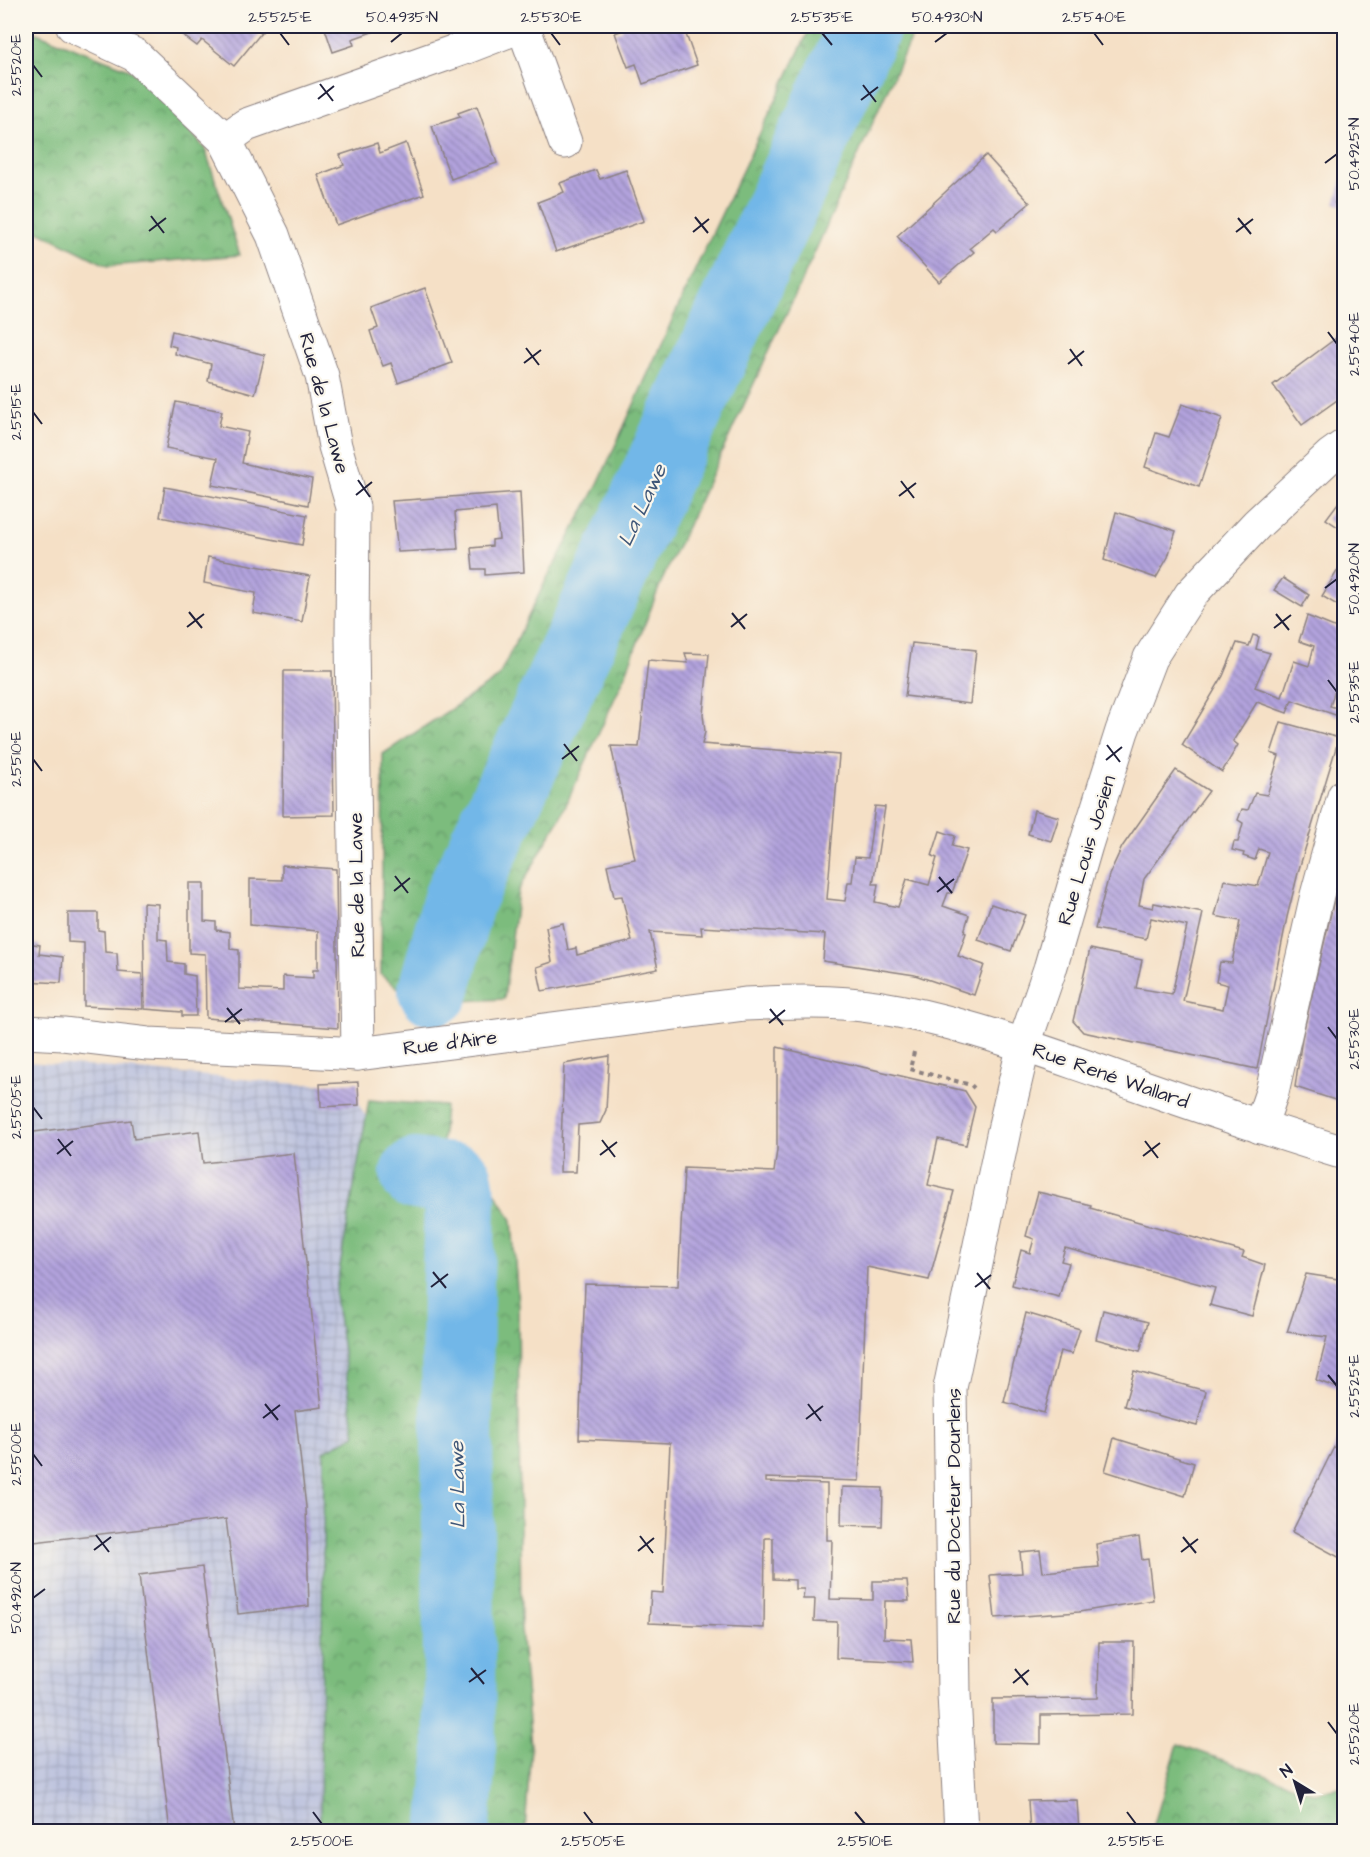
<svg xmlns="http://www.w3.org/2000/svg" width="1370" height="1857" font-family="'Architects Daughter',sans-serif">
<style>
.industrial{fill:url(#industrial-grid)}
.forest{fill:url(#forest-crowns);stroke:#4e6f5c;stroke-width:1.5}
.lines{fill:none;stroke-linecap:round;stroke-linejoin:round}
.river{stroke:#72b7e8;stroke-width:72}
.building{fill:url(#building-back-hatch)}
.minor-casing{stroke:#8c8180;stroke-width:35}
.major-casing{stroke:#8c8180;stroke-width:35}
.path{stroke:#8c8180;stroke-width:4;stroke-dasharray:4.5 4.5;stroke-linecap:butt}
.minor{stroke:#fff;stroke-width:33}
.major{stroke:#fff;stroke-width:33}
.ticks{fill:none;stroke:#22223b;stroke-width:2}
.labels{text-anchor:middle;stroke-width:4.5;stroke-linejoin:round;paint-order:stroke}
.street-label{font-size:20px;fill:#22223b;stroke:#fbf7ec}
.water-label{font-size:21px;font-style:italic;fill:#3e5678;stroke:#fbf7ec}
.neatline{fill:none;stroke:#22223b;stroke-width:2}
.ticks-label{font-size:15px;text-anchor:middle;fill:#22223b}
</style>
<defs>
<pattern id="industrial-grid" width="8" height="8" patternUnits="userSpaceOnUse" patternTransform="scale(1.5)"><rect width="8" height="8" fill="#bdc3de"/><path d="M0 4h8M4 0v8" fill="none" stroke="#a2a7bf"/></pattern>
<pattern id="forest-crowns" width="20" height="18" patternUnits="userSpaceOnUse" patternTransform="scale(1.5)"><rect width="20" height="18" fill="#7bbc7d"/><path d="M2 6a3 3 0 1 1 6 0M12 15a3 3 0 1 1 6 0" fill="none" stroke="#649868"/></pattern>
<pattern id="building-back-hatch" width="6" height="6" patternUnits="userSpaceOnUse" patternTransform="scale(1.5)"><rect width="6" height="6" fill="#b2a3dd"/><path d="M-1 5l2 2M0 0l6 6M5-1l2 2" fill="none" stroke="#9084b4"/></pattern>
</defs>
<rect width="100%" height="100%" fill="#fbf7ec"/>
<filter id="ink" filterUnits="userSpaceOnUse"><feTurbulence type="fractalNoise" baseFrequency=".0167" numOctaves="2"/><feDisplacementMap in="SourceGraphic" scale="12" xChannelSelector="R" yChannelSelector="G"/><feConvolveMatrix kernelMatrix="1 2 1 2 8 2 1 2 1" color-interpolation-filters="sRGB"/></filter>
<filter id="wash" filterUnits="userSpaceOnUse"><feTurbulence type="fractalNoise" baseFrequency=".008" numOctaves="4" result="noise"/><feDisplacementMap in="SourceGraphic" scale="24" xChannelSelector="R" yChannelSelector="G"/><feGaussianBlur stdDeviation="1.35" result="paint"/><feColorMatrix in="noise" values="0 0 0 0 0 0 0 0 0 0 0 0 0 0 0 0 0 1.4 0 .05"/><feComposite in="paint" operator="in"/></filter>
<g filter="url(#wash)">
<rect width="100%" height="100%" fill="#f5e0c6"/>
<!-- industrial -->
<path class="industrial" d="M26,1062L130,1069L299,1084H320L322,1107L359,1105L366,1117L335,1295L355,1435L321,1713L320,1831H26Z"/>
<!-- forest -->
<g class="forest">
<path d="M811,26H916L810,263L660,585L624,678L559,820L518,891L504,999L418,1003L381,975L383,754L498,678L548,576L596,488L693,274Z"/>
<path d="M26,29L129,69L162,97L205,149L240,255L108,266L26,225Z"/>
<path d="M369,1100L445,1106L439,1180L490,1184L512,1220L518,1304L521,1628L531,1746L525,1831H320L324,1451L355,1435L335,1295Z"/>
<path d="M1178,1744L1315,1793L1344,1786V1831H1152Z"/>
</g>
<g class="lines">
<!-- river -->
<g class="river">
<path d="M434,990L459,899L533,743L865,26"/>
<path d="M416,1174L457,1180L460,1197L458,1280L457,1428L460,1761L453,1832"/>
</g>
</g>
<g id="blocks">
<!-- building -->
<g class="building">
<path d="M188,26H264L266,27L234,66L202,40L197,46L181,34Z"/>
<path d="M324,26H389L352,39L354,45L333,52Z"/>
<path d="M621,26H683L697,65L643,84L636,64L628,67L615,33L623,30Z"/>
<path d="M477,106L497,163L451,179L432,126L460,117L458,113Z"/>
<path d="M377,143L380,153L406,143L424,194L336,225L318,175L344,165L340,155Z"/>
<path d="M986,155L1030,203L997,231L994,228L970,248L974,252L939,282L897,236Z"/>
<path d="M596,170L600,179L626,170L644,221L556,252L538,202L564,192L560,183Z"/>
<path d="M1344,173V206L1335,203Z"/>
<path d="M425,288L452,363L398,383L391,363L383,366L376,349L370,331L378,328L371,308Z"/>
<path d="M172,331L265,355L255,394L208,381L211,364L175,354L176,347L169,345Z"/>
<path d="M1339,336L1344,343V395L1302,425L1273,385Z"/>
<path d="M176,402L222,411L219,426L248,432L242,463L312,479L308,505L212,485L218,458L166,448Z"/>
<path d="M1182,404L1222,418L1199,487L1145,467L1156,433L1169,437Z"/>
<path d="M165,487L307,515L302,545L160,517Z"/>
<path d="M520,492L524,572L485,575V569H473L471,548L492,546V540L499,539L496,508L455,512L458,549L398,552L392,501Z"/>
<path d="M1344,495V531L1326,519Z"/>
<path d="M1116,512L1176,531L1168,557L1156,578L1104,560Z"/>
<path d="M208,557L310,576L302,622L253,613L256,593L204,583Z"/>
<path d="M1344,560V604L1342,608L1322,596Z"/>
<path d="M1283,578L1309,595L1302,607L1274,590Z"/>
<path d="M1307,616L1344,631V662L1330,706L1344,710V718L1292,700L1287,713L1257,702L1233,741L1238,745L1222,772L1182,745L1223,676L1237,643L1249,646L1253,635L1259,637L1256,649L1270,653L1255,687L1282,697L1294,661L1309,666L1314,646L1299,641Z"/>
<path d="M912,643L976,650L970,704L905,696Z"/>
<path d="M685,653L709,654L703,714L705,732L702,744L839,755L827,899L845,901L848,882H852L855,857L868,858L875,806L885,807L873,884H878L875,902L898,907L907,879L929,885L937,858L932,856L940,831L955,836L952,846L967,850L952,893H948L943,906L969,915L964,932L966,933L958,956L984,965L974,995L915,975L823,961L825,934L701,927L702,935L650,932L658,969L542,991L537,967L552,962L546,927L563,923L568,950L576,948L577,955L632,941L622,896L614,897L607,865L635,859L611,746L639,747L648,660L688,663Z"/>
<path d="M284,671H332L334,815L283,816Z"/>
<path d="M1281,722L1339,738L1299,869L1287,917L1257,1069L1083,1032L1073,1021L1090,949L1142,960L1136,988L1172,994L1187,926L1151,918L1146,939L1095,929L1109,875L1122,847L1176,770L1209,791L1144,879L1139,905L1153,908L1154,903L1203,913L1183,1001L1223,1009L1228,985L1216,982L1220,962L1232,963L1240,921L1215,916L1224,880L1258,886L1268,852L1259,849L1255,860L1243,856L1244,853L1232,850L1234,842H1238L1243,823L1238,820L1242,809L1248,810L1255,793L1267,795L1279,756L1271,753Z"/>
<path d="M1034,810L1059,817L1051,841L1028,834Z"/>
<path d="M1344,857V1103L1295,1087L1302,1038Z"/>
<path d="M282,865L336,869L338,1028L206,1018L205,954L189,953V883H204V921L216,922V930L230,932V949L239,950V989L283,991V976L313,978V970H318V931L250,925V879L282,880Z"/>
<path d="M143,903L158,904V939L167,940L168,962L184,964V974L195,976L196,1016H182V1012L145,1009Z"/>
<path d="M991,904L1025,915L1011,951L978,940Z"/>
<path d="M68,913H98V930L104,931L105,952L117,953L118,972L142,974L143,1009L84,1006V943L68,942Z"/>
<path d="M26,943L40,945L39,954L63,957L61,983L26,981Z"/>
<path d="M777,1047L965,1091L975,1107L966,1145L938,1139L928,1185L954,1191L929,1280L867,1267L859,1481L766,1478V1482L827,1484V1540H832L830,1599L873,1600V1581H907L909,1601H885L884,1638L911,1639L913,1662L836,1658L837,1622L814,1621L815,1599H803L804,1589H795V1580L773,1579V1538H765L764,1628L649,1623L651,1592L663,1593L670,1443L579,1439L585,1284L678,1286L684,1168L774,1172L777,1150Z"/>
<path d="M609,1056L606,1110L600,1123L578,1125L576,1172H560L564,1064Z"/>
<path d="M358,1082L359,1105L321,1107L320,1084Z"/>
<path d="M131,1120L134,1139L199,1131L203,1163L294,1153L322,1407L295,1411L306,1507L309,1606L238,1614L226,1519L26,1543V1133Z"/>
<path d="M1038,1192L1091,1205L1090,1208L1244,1252L1242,1257L1265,1265L1252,1316L1210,1305L1215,1288L1065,1248L1061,1261L1069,1263L1059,1297L1012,1285L1021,1250L1030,1253L1034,1239L1026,1236Z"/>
<path d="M1306,1274L1344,1280V1376L1340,1389L1316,1380L1327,1337L1287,1332Z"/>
<path d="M1103,1310L1148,1322L1140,1351L1096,1339Z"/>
<path d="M1026,1313L1080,1329L1072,1354L1060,1351L1044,1413L1004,1402Z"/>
<path d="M1134,1371L1206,1391L1197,1426L1124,1406Z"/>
<path d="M1344,1427V1501L1340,1511L1344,1513V1560L1292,1532Z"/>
<path d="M1114,1438L1194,1463L1185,1496L1105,1471Z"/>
<path d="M842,1487L883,1488L882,1526L841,1525Z"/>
<path d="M1139,1537L1142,1560L1148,1559L1153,1600L1079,1612L995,1618L990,1575L1022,1573L1020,1552L1040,1550L1043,1572L1099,1567L1096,1544Z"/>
<path d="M202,1567L234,1832H170L139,1575Z"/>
<path d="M1099,1642H1134L1133,1714L1041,1715V1744L993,1743V1699L1098,1698Z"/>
<path d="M1077,1800L1079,1832H1030L1028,1801Z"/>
</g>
</g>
</g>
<g filter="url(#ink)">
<use href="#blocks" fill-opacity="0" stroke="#8c8180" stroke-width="1.5"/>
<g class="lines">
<defs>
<g id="minor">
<path d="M73,26L135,55L225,140L273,235L322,376L335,446L353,507L352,639L358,1054"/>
<path d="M523,26L565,142"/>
<path d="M225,140L246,125L464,48L521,26"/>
<path d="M1260,1127L1272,1092L1317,895L1344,796"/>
<path d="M961,1832L954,1694L950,1388L1006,1121L1024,1044L1050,969L1086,845L1122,731L1150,658L1191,594L1257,524L1330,456L1344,446"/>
</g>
<path id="major" d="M26,1032L63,1034L148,1044L285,1050L358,1054L745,1004C789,1002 833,1000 876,1007C953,1019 1026,1046 1099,1071C1180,1100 1262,1128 1344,1153"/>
</defs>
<!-- minor casing -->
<use href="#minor" class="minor-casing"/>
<!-- major casing -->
<use href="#major" class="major-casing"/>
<!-- path -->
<path class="path" d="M914,1052L910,1069L971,1085L974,1088"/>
<!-- minor -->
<use href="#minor" class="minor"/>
<!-- major -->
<use href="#major" class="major"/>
</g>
</g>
<!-- ticks -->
<path class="ticks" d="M280,33L289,45M551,33L560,45M822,33L832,45M1094,33L1103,45M391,42L402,33M935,42L947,33M33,65L42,77M320,84L333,101M863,85L876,102M318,99L334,86M861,100L878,87M1325,163L1337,154M151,216L164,233M695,217L708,233M1238,218L1251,234M149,231L166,218M693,232L709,219M1236,232L1253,219M1328,332L1337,344M526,348L539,365M1070,349L1082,366M524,363L541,350M1068,364L1084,351M33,412L42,424M358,480L370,497M901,481L914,498M356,495L372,482M899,496L916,483M1325,588L1337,579M189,612L202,628M732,613L745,629M1276,614L1289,630M187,627L204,614M731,627L747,614M1274,628L1291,615M1328,680L1337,692M564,744L577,761M1107,745L1120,762M33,759L42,771M562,759L579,746M1106,760L1122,747M395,876L408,893M939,877L952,893M394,891L410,878M937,892L954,879M227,1008L240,1024M770,1009L783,1025M225,1022L242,1009M769,1023L785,1010M1328,1027L1337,1039M33,1107L42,1119M58,1139L71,1156M602,1140L615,1157M1145,1141L1158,1158M57,1154L73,1141M600,1155L617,1142M1143,1156L1160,1143M433,1272L446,1288M977,1273L990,1289M431,1287L448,1274M975,1287L991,1275M1328,1375L1337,1386M265,1404L278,1420M808,1404L821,1421M263,1418L280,1405M806,1419L823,1406M33,1454L42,1466M96,1535L109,1552M640,1536L653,1553M1183,1537L1196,1553M94,1550L111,1537M638,1551L654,1538M1181,1552L1198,1539M33,1598L45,1589M471,1668L484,1684M1015,1669L1028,1685M469,1682L486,1670M1013,1683L1029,1670M1328,1722L1337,1734M313,1812L322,1824M584,1812L593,1824M855,1812L865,1824M1127,1812L1136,1824"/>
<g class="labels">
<!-- street labels -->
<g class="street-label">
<text transform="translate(325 403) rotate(75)" y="7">Rue de la Lawe</text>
<text transform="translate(1086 850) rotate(-73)" y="7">Rue Louis Josien</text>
<text transform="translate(356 885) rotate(-91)" y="7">Rue de la Lawe</text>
<text transform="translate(450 1042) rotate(-7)" y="7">Rue d'Aire</text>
<text transform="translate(1111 1075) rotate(19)" y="7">Rue René Wallard</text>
<text transform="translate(953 1506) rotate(-90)" y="7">Rue du Docteur Dourlens</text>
</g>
<!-- water labels -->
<g class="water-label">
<text transform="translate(642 505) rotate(-65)" y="7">La Lawe</text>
<text transform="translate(457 1485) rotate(-91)" y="7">La Lawe</text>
</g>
</g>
<!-- margin -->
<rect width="1370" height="1857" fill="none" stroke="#fbf7ec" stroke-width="66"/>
<!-- north arrow -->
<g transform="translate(1295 1782) rotate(322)" stroke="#fbf7ec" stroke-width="4.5" paint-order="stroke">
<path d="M0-4.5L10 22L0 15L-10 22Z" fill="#22223b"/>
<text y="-9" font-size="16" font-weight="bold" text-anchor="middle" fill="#22223b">N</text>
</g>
<rect x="33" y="33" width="1304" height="1791" class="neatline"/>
<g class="ticks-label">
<text x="280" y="22">2.5525°E</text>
<text x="402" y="22">50.4935°N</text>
<text x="551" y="22">2.5530°E</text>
<text x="822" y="22">2.5535°E</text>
<text x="947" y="22">50.4930°N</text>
<text x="1094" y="22">2.5540°E</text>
<text transform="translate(16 65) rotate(-90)" y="5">2.5520°E</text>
<text transform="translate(1354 154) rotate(-90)" y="5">50.4925°N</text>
<text transform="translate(1354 344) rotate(-90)" y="5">2.5540°E</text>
<text transform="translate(16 412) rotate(-90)" y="5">2.5515°E</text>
<text transform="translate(1354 579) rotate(-90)" y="5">50.4920°N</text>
<text transform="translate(1354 692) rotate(-90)" y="5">2.5535°E</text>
<text transform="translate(16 759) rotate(-90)" y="5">2.5510°E</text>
<text transform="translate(1354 1039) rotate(-90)" y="5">2.5530°E</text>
<text transform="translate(16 1107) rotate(-90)" y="5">2.5505°E</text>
<text transform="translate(1354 1386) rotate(-90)" y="5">2.5525°E</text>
<text transform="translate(16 1454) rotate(-90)" y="5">2.5500°E</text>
<text transform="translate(16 1598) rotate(-90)" y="5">50.4920°N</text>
<text transform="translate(1354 1734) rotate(-90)" y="5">2.5520°E</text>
<text x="322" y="1846">2.5500°E</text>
<text x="593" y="1846">2.5505°E</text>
<text x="865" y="1846">2.5510°E</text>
<text x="1136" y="1846">2.5515°E</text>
</g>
</svg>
